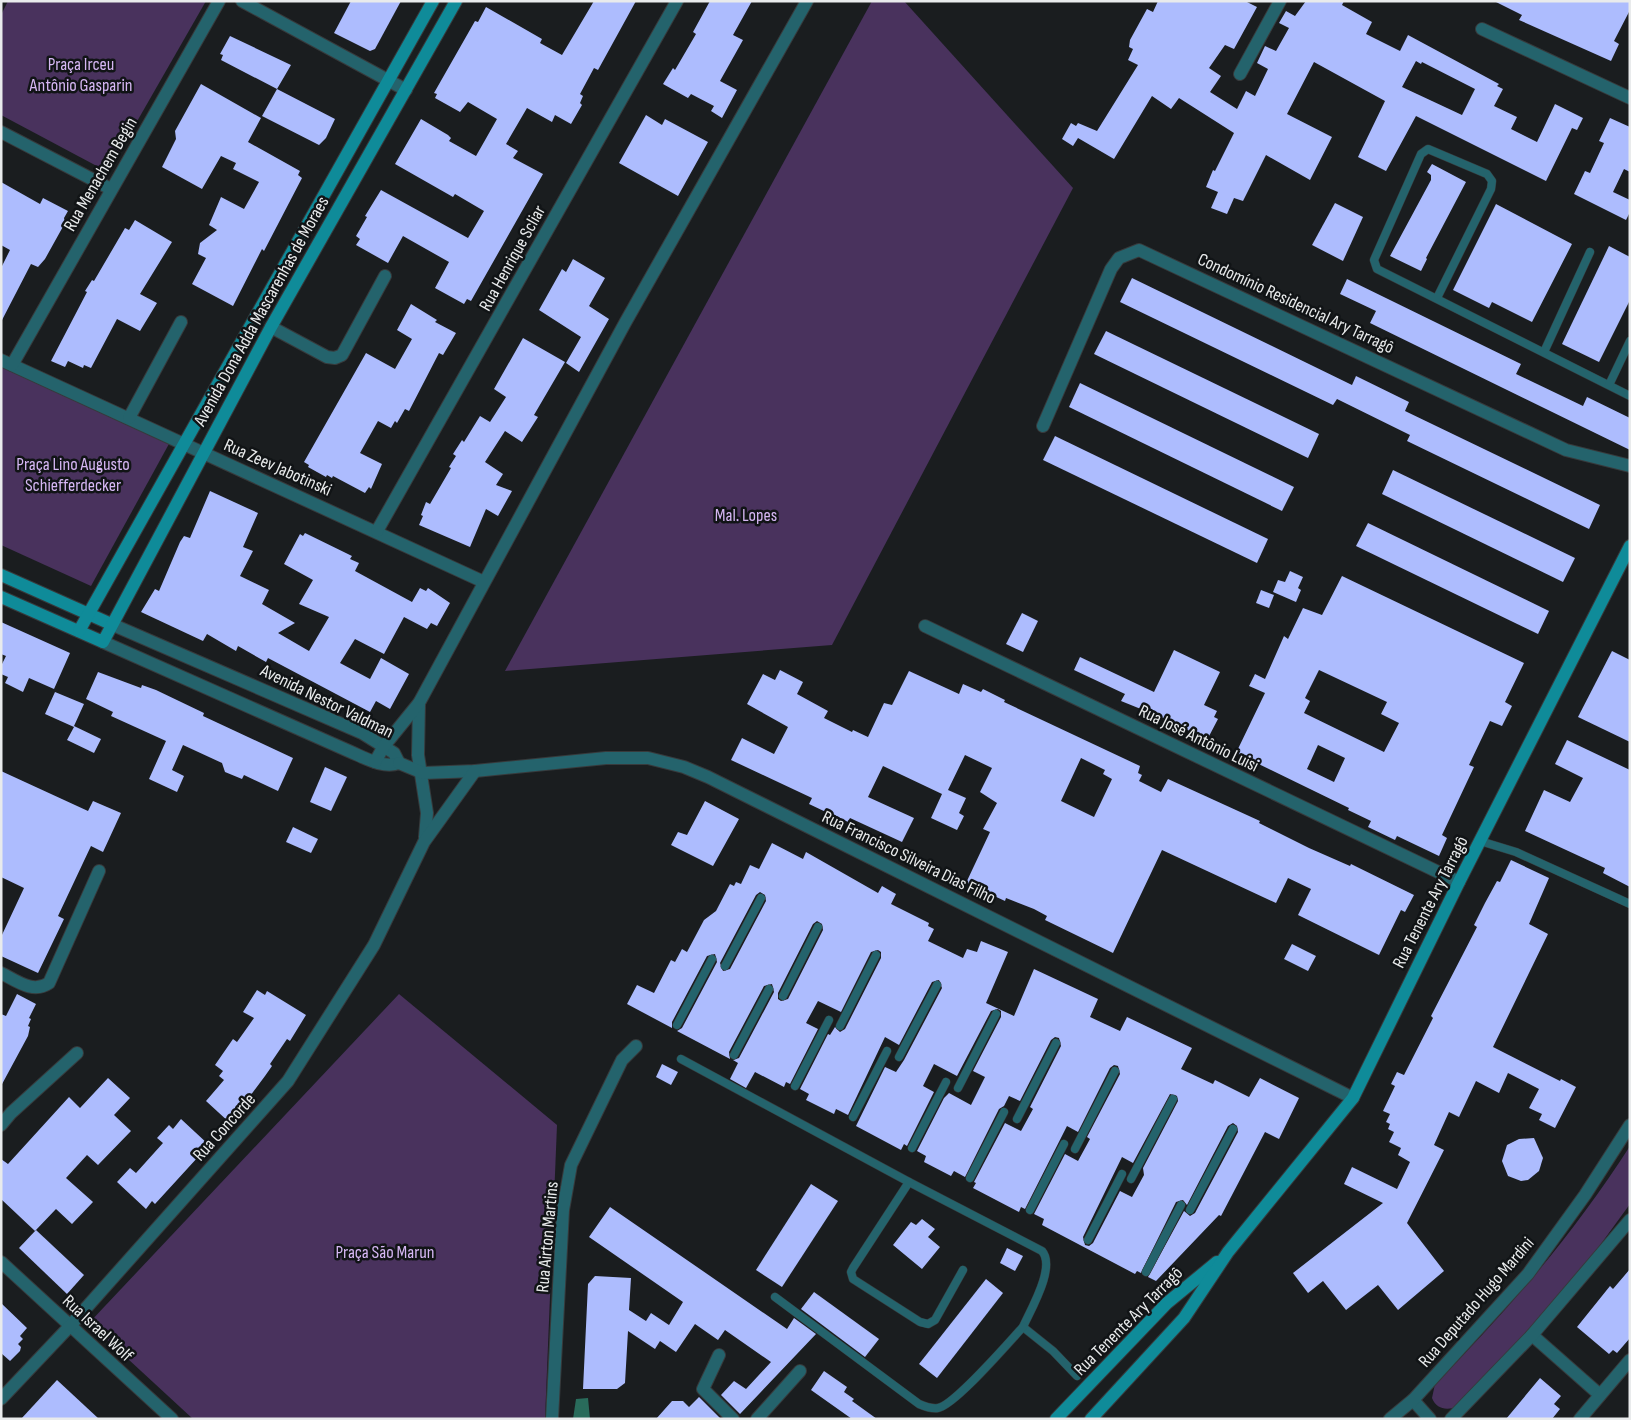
<svg xmlns="http://www.w3.org/2000/svg" width="1631" height="1420" font-family="'Sofia Sans Condensed',sans-serif">
<style>
.green{fill:#49325d}
.water{fill:#296b5b}
.building{fill:#adbcfe;fill-rule:evenodd}
.lines{fill:none;stroke-linecap:round;stroke-linejoin:round}
.service-casing{stroke:#373a3c;stroke-width:9}
.minor-casing{stroke:#373a3c;stroke-width:14}
.secondary-casing{stroke:#373a3c;stroke-width:14}
.service{stroke:#24636c;stroke-width:8}
.minor{stroke:#24636c;stroke-width:12}
.secondary{stroke:#0f8b99;stroke-width:12}
.labels{text-anchor:middle;stroke-width:5;stroke-linejoin:round;paint-order:stroke}
.park-label{font-size:18px;fill:#d6b7f4;stroke:#111416}
.street-label{font-size:18px;fill:#e9ebec;stroke:#111416}
</style>
<rect width="100%" height="100%" fill="#1a1d1f"/>
<!-- green -->
<g class="green">
<path d="M8,1H206L108,172L1,115V15Z"/>
<path d="M872,1H904L1073,188L832,645L505,671Z"/>
<path d="M1,365L170,442L91,586L1,545Z"/>
<path d="M399,994L557,1125L545,1419H193L89,1323Z"/>
<path d="M1630,1146V1204L1587,1263L1525,1336L1453,1408C1444,1410 1436,1408 1432,1398L1435,1384C1508,1311 1574,1233 1630,1146Z"/>
</g>
<!-- water -->
<path class="water" d="M588,1398L590,1419H573L576,1399Z"/>
<!-- building -->
<g class="building">
<path d="M351,1H401L375,49L370,51L334,33Z"/>
<path d="M594,1H636L598,70L594,68L580,94L583,96L580,103L582,105L571,124L555,115L552,122L527,108L506,144L518,151L513,158L543,174L471,301L467,299L464,304L435,288L449,262L403,236L388,263L356,245L360,239L356,236L367,217L365,216L381,190L468,238L484,211L455,194L453,197L395,164L421,119L448,135L451,138L449,141L476,156L484,142L497,119L468,102L460,112L435,98L437,94L434,93L475,21L478,22L486,7L542,39L540,43L562,55Z"/>
<path d="M710,1H752L733,35L743,40L720,81L737,90L722,118L711,111L714,106L691,94L688,98L663,84L673,68L675,70L696,34L693,32Z"/>
<path d="M1158,1H1245L1257,7L1234,49L1225,45L1209,68L1221,76L1210,92L1237,109L1246,91L1255,96L1268,69L1257,63L1265,46L1276,51L1289,28L1279,23L1286,11L1295,16L1306,1H1344L1342,5L1372,22L1366,34L1400,51L1408,35L1499,84L1497,86L1503,89L1494,106L1517,117L1511,129L1537,142L1555,104L1583,118L1577,130L1572,128L1546,181L1416,116L1386,171L1358,157L1385,101L1314,62L1287,114L1332,137L1310,180L1266,155L1243,201L1234,198L1227,214L1211,208L1218,192L1206,187L1213,170L1215,171L1234,133L1179,98L1171,109L1152,96L1114,159L1078,138L1073,146L1062,139L1071,123L1076,126L1078,123L1097,131L1138,65L1128,60L1133,49L1129,47L1130,40L1147,9L1153,12ZM1416,61L1421,64L1422,62L1475,89L1462,115L1402,87Z"/>
<path d="M1494,1H1630V10L1614,41L1619,44L1611,61L1519,20L1522,15Z"/>
<path d="M230,36L291,65L277,89L335,119L326,138L319,145L262,116L277,89L221,60L223,55L220,54Z"/>
<path d="M201,84L261,118L248,142L300,171L298,175L302,178L264,251L262,249L233,306L192,284L206,258L198,254L200,243L217,230L209,225L221,197L244,209L259,182L233,169L236,163L221,156L202,189L162,167L176,139L175,131Z"/>
<path d="M646,115L662,125L665,119L708,142L678,196L619,163Z"/>
<path d="M1610,118L1630,127V172L1624,169L1613,192L1630,200V212L1626,220L1574,194L1585,171L1590,173L1604,143L1599,141Z"/>
<path d="M1432,164L1466,182L1426,258L1427,259L1421,271L1390,256L1431,180V175L1427,172Z"/>
<path d="M1,182L40,204L43,198L68,211L64,218L65,223L45,259L38,267L31,264L1,322V268L10,250L1,245Z"/>
<path d="M1335,203L1363,217L1343,261L1312,245Z"/>
<path d="M1496,204L1572,244L1532,322L1492,302L1489,308L1453,290Z"/>
<path d="M135,220L172,242L140,294L157,303L140,331L117,319L91,368L84,365L83,368L68,361L65,367L51,361L87,292L85,291L92,280L94,281L125,228L129,230Z"/>
<path d="M1609,246L1630,257V300L1599,362L1562,344Z"/>
<path d="M573,259L605,278L589,306L609,319L579,372L566,363L581,337L539,310L562,269L566,272Z"/>
<path d="M1132,278L1352,385L1356,376L1409,402L1405,411L1600,505L1589,529L1407,441L1410,435L1337,399L1333,405L1120,302Z"/>
<path d="M1347,279L1521,364L1516,374L1583,406L1587,397L1630,418V450L1370,323L1376,311L1340,294Z"/>
<path d="M411,304L437,320L435,322L456,333L443,355L439,353L409,411L405,409L397,423L395,421L391,428L378,421L360,453L382,464L371,489L369,487L365,493L333,476L332,478L327,475L326,477L308,467L309,465L304,462L366,353L395,369L412,339L397,330Z"/>
<path d="M1106,331L1319,434L1308,458L1094,354Z"/>
<path d="M523,338L565,362L534,415L538,417L522,442L505,431L485,462L503,474L496,485L512,491L498,516L486,509L470,547L419,525L423,516L421,515L426,502L430,504L451,468L449,467L456,456L453,454L462,440L464,442L480,416L490,422L506,397L494,389Z"/>
<path d="M1080,383L1294,487L1282,511L1069,407Z"/>
<path d="M1055,436L1268,539L1257,563L1043,460Z"/>
<path d="M1393,470L1575,558L1563,582L1382,494Z"/>
<path d="M210,491L258,513L243,547L253,551L240,576L269,590L262,604L295,623L278,633L309,651L329,617L299,604L313,580L284,564L300,534L303,536L305,533L352,556L350,559L359,563L355,571L412,602L420,588L426,591L428,588L450,603L437,626L431,623L427,629L404,617L384,654L355,639L340,663L370,679L381,658L409,674L390,709L376,701L370,712L268,658L266,662L238,646L236,651L207,634L203,641L141,612L155,589L159,591L180,542L184,536L190,538Z"/>
<path d="M1368,523L1549,611L1538,634L1356,546Z"/>
<path d="M1290,571L1303,577L1298,588L1301,590L1296,602L1273,592L1278,580L1285,582Z"/>
<path d="M1342,576L1524,663L1505,702L1512,706L1502,726L1490,721L1469,765L1474,767L1442,835L1447,838L1439,856L1397,836L1395,840L1368,827L1371,821L1348,810L1349,808L1236,753L1265,693L1249,686L1255,674L1265,679L1284,636L1288,639L1303,608L1322,615ZM1319,670L1387,702L1381,714L1399,723L1384,752L1304,713L1310,701L1305,698ZM1318,745L1345,758L1334,782L1307,769Z"/>
<path d="M1261,590L1274,595L1269,608L1256,603Z"/>
<path d="M1022,613L1038,621L1023,652L1006,644Z"/>
<path d="M1,622L70,653L54,689L29,678L23,692L5,683L8,677L1,674V666L6,656L1,654Z"/>
<path d="M1174,650L1220,672L1204,705L1217,711L1214,717L1218,719L1207,740L1168,720L1121,701L1125,694L1074,670L1080,657L1154,692Z"/>
<path d="M1612,651L1630,660V742L1578,717Z"/>
<path d="M780,670L803,682L797,694L828,711L824,718L852,732L853,730L868,737L884,703L892,705L909,671L959,694L963,684L981,692L983,689L1005,700L1004,702L1140,766L1138,773L1142,775L1139,781L1161,792L1168,779L1260,821L1259,823L1309,848L1350,866L1351,864L1414,895L1405,912L1401,910L1379,955L1298,915L1311,889L1288,878L1276,903L1162,850L1113,953L1045,920L1047,916L1034,909L1006,898L1005,901L966,883L990,832L983,829L997,803L980,792L992,768L965,755L948,790L966,798L959,813L964,816L957,830L931,818L942,794L883,766L868,797L914,818L902,842L850,818L848,822L829,812L828,813L809,804L812,798L731,760L742,738L774,754L788,727L747,704L763,674L775,680ZM1081,758L1105,770L1103,774L1112,779L1094,817L1061,801Z"/>
<path d="M98,672L141,688L142,685L156,690L204,713L203,716L293,758L278,791L244,775L242,779L225,772L222,763L183,745L172,770L184,776L177,792L149,779L166,741L111,716L113,712L86,699Z"/>
<path d="M55,692L84,704L74,726L101,739L94,753L67,740L74,727L45,714Z"/>
<path d="M1567,740L1630,770V887L1603,873L1605,868L1525,831L1544,790L1570,802L1583,778L1555,764Z"/>
<path d="M325,767L347,777L331,811L310,802Z"/>
<path d="M1,771L88,811L93,801L121,813L103,852L91,846L58,916L64,919L38,973L1,956V937L24,888L1,877Z"/>
<path d="M705,801L739,819L713,866L671,845L678,832L687,835Z"/>
<path d="M293,827L318,839L311,853L286,842Z"/>
<path d="M772,843L803,859L806,852L878,893L882,886L896,894L891,904L929,923L928,926L934,929L928,941L963,958L967,949L977,952L981,941L1008,952L986,1003L1014,1016L1034,969L1098,999L1090,1017L1120,1031L1127,1017L1192,1048L1181,1069L1213,1084L1215,1080L1249,1097L1260,1078L1299,1098L1279,1139L1265,1132L1221,1216L1219,1215L1156,1281L1148,1277L1184,1211L1190,1216L1195,1213L1238,1132L1237,1126L1233,1123L1228,1126L1187,1205L1183,1200L1176,1202L1141,1273L1137,1271L1135,1274L1042,1225L1044,1219L1034,1214L1065,1154L1078,1161L1090,1139L1087,1137L1120,1074L1118,1066L1114,1065L1110,1068L1078,1132L1067,1126L1025,1209L1021,1207L1019,1212L973,1188L976,1183L974,1182L1005,1123L1021,1131L1033,1109L1030,1107L1061,1046L1059,1038L1055,1037L1051,1040L1020,1101L1009,1096L1004,1106L999,1109L965,1177L954,1171L951,1176L924,1162L926,1156L917,1151L944,1098L949,1093L971,1105L985,1077L973,1071L1001,1017V1011L998,1009L991,1011L957,1076L934,1064L923,1086L934,1092L907,1146L904,1144L901,1150L856,1126L885,1067L896,1072L904,1060L942,988L939,980L932,982L899,1045L885,1037L848,1115L836,1109L834,1114L806,1100L809,1094L800,1089L828,1034L830,1035L835,1027L840,1032L845,1029L881,958V952L878,950L871,952L841,1012L818,1001L806,1023L818,1029L790,1084L786,1082L784,1087L755,1072L746,1088L730,1079L738,1063L733,1060L739,1058L774,992L772,984L764,986L729,1052L730,1059L677,1031L682,1028L717,962L715,954L707,956L672,1022V1028L627,1004L637,985L654,993L671,960L675,962L682,949L687,952L704,920L716,911L730,884L734,886L736,882L741,884L750,865L759,869ZM760,892L765,895L766,901L730,969L723,971L720,963L756,895ZM817,921L822,924L823,930L788,999L781,1001L778,999V993L813,924ZM1170,1094L1177,1096L1178,1101L1143,1168L1144,1175L1132,1197L1120,1191L1093,1243L1089,1246L1085,1245L1083,1237L1122,1157L1133,1163Z"/>
<path d="M1511,860L1549,878L1529,924L1548,934L1493,1047L1560,1081L1561,1079L1576,1087L1555,1128L1539,1120L1542,1114L1529,1108L1539,1089L1508,1073L1499,1093L1476,1081L1459,1117L1449,1112L1434,1145L1444,1150L1407,1223L1444,1271L1398,1310L1378,1285L1346,1310L1323,1281L1308,1293L1293,1273L1383,1203L1344,1184L1352,1167L1397,1189L1410,1162L1398,1155L1401,1148L1389,1142L1394,1132L1388,1129L1390,1124L1386,1122L1390,1114L1383,1111L1395,1086L1391,1084L1397,1072L1404,1075L1433,1018L1431,1016L1477,927L1474,925L1485,903L1497,881L1500,882Z"/>
<path d="M1292,944L1316,956L1308,971L1284,959Z"/>
<path d="M257,990L265,995L267,991L306,1015L290,1041L287,1039L270,1064L272,1066L265,1076L230,1123L206,1101L224,1080L219,1076L223,1071L215,1065L233,1039L237,1042L254,1018L243,1012Z"/>
<path d="M17,994L36,1004L29,1018L31,1019L28,1026L30,1027L28,1036L1,1086V1014L6,1016Z"/>
<path d="M662,1064L678,1072L671,1085L656,1077Z"/>
<path d="M108,1078L130,1098L114,1115L131,1131L98,1165L87,1155L66,1178L93,1202L72,1224L56,1209L35,1231L1,1199V1159L8,1164L69,1097L80,1108Z"/>
<path d="M181,1119L209,1145L155,1204L152,1201L146,1209L117,1182L130,1168L136,1173L163,1143L157,1138L169,1125L173,1129Z"/>
<path d="M1534,1138L1543,1158L1539,1171L1528,1180L1521,1181L1508,1176L1502,1161L1507,1145L1519,1139Z"/>
<path d="M811,1184L838,1201L782,1287L756,1270Z"/>
<path d="M610,1207L787,1329L794,1318L816,1334L740,1414L721,1395L734,1381L746,1389L771,1362L725,1330L718,1340L695,1324L676,1352L660,1341L655,1349L628,1331L625,1383L617,1389H583L588,1284L595,1276L631,1278L629,1310L646,1321L651,1313L669,1325L683,1302L589,1237Z"/>
<path d="M922,1219L935,1229L928,1237L940,1247L922,1269L893,1245L911,1222L916,1225Z"/>
<path d="M36,1230L84,1275L67,1294L19,1248Z"/>
<path d="M1007,1248L1023,1256L1015,1271L1000,1263Z"/>
<path d="M1630,1269V1338L1617,1353L1613,1350L1609,1354L1577,1327L1610,1286L1613,1289Z"/>
<path d="M986,1279L1003,1293L937,1378L919,1364Z"/>
<path d="M814,1292L879,1339L865,1357L801,1309Z"/>
<path d="M1,1303L27,1328L20,1336L23,1339L18,1344L21,1347L20,1351L10,1361L1,1353Z"/>
<path d="M824,1371L847,1387L844,1392L854,1399L852,1401L877,1419H852L811,1390Z"/>
<path d="M1540,1378L1561,1396L1554,1404L1560,1409L1552,1419H1506Z"/>
<path d="M57,1380L99,1419H21Z"/>
<path d="M699,1397L721,1419H656L672,1401H683L689,1407Z"/>
</g>
<g class="lines">
<defs>
<g id="service">
<path d="M1437,298L1491,189L1492,181L1487,174L1428,149L1421,154L1374,260L1377,269L1630,396"/>
<path d="M1544,352L1590,252"/>
<path d="M1609,385L1630,341"/>
<path d="M1480,841L1516,852L1630,904"/>
<path d="M725,966L761,898"/>
<path d="M783,996L818,927"/>
<path d="M677,1025L712,959"/>
<path d="M840,1026L876,955"/>
<path d="M734,1055L769,989"/>
<path d="M899,1057L937,985"/>
<path d="M681,1059L909,1182L1042,1251C1056,1267 1031,1309 1023,1327L1053,1351L1077,1376"/>
<path d="M795,1086L829,1020"/>
<path d="M958,1088L996,1014"/>
<path d="M853,1117L887,1051"/>
<path d="M1017,1119L1056,1043"/>
<path d="M912,1148L946,1082"/>
<path d="M1075,1149L1115,1071"/>
<path d="M970,1178L1004,1112"/>
<path d="M1131,1179L1173,1099"/>
<path d="M909,1182L853,1268L851,1272L853,1279L920,1322L928,1324L935,1320L963,1270"/>
<path d="M1030,1210L1064,1144"/>
<path d="M1190,1210L1233,1129"/>
<path d="M1088,1240L1122,1174"/>
<path d="M1146,1272L1181,1205"/>
<path d="M775,1297L919,1404C926,1407 932,1409 938,1408C955,1405 1008,1343 1023,1327"/>
</g>
<g id="minor">
<path d="M242,1L406,90"/>
<path d="M1482,29L1630,98"/>
<path d="M1240,74L1280,1"/>
<path d="M1,132L111,189"/>
<path d="M271,327L327,357L335,358L342,355L385,276"/>
<path d="M1,360L484,582"/>
<path d="M12,365L219,1"/>
<path d="M129,418L181,322"/>
<path d="M1043,426L1111,269L1119,258L1139,250L1566,450L1630,466"/>
<path d="M377,531L677,1"/>
<path d="M111,624L362,733L394,753L399,763"/>
<path d="M925,626L1459,882"/>
<path d="M103,642L351,752C365,758 384,769 399,763"/>
<path d="M419,703L418,755L427,813L425,837"/>
<path d="M375,762L384,746L419,703L625,323L807,1"/>
<path d="M399,763L423,773L475,771L606,758H648L684,767L708,777L1353,1098"/>
<path d="M1,973C17,981 33,994 49,983L99,871"/>
<path d="M1,1125L11,1113L77,1053"/>
<path d="M1,1262L172,1419"/>
<path d="M1532,1335L1600,1395"/>
<path d="M719,1355L703,1389L733,1419"/>
<path d="M1,1399L70,1326L288,1081L374,945L424,842L475,771"/>
<path d="M1413,1400L1430,1419"/>
<path d="M552,1419L563,1210L571,1165L622,1060L636,1046"/>
<path d="M757,1419L800,1371"/>
<path d="M1390,1419L1413,1400L1528,1274L1585,1195L1630,1125"/>
<path d="M1451,1419L1532,1335L1630,1220"/>
<path d="M1580,1419L1630,1360"/>
</g>
<g id="secondary">
<path d="M1,575L111,624"/>
<path d="M1,597L103,642L271,327L456,1"/>
<path d="M79,631L433,1"/>
<path d="M1056,1419L1167,1303L1217,1262"/>
<path d="M1091,1419L1184,1318L1228,1252L1353,1098L1459,882L1630,546"/>
</g>
</defs>
<!-- service casing -->
<use href="#service" class="service-casing"/>
<!-- minor casing -->
<use href="#minor" class="minor-casing"/>
<!-- secondary casing -->
<use href="#secondary" class="secondary-casing"/>
<!-- service -->
<use href="#service" class="service"/>
<!-- minor -->
<use href="#minor" class="minor"/>
<!-- secondary -->
<use href="#secondary" class="secondary"/>
</g>
<g class="labels">
<!-- park labels -->
<g class="park-label">
<text x="81" y="70">Praça Irceu<tspan x="81" dy="21">Antônio Gasparin</tspan></text>
<text x="73" y="470">Praça Lino Augusto<tspan x="73" dy="21">Schiefferdecker</tspan></text>
<text x="746" y="521">Mal. Lopes</text>
<text x="385" y="1258">Praça São Marun</text>
</g>
<!-- street labels -->
<g class="street-label">
<text transform="translate(100 174) rotate(-60)" y="6">Rua Menachem Begin</text>
<text transform="translate(512 258) rotate(-61)" y="6">Rua Henrique Scliar</text>
<text transform="translate(1296 303) rotate(25)" y="6">Condomínio Residencial Ary Tarragô</text>
<text transform="translate(261 311) rotate(-61)" y="6">Avenida Dona Adda Mascarenhas de Moraes</text>
<text transform="translate(278 467) rotate(24)" y="6">Rua Zeev Jabotinski</text>
<text transform="translate(327 701) rotate(26)" y="6">Avenida Nestor Valdman</text>
<text transform="translate(1199 738) rotate(26)" y="6">Rua José Antônio Luisi</text>
<text transform="translate(909 857) rotate(26)" y="6">Rua Francisco Silveira Dias Filho</text>
<text transform="translate(1430 902) rotate(-63)" y="6">Rua Tenente Ary Tarragô</text>
<text transform="translate(224 1127) rotate(-48)" y="6">Rua Concorde</text>
<text transform="translate(547 1237) rotate(-85)" y="6">Rua Airton Martins</text>
<text transform="translate(1476 1302) rotate(-49)" y="6">Rua Deputado Hugo Mardini</text>
<text transform="translate(1128 1321) rotate(-45)" y="6">Rua Tenente Ary Tarragô</text>
<text transform="translate(98 1328) rotate(43)" y="6">Rua Israel Wolf</text>
</g>
</g>
<!-- border -->
<rect width="1631" height="1420" fill="none" stroke="#e9ebec" stroke-width="5"/>
</svg>
